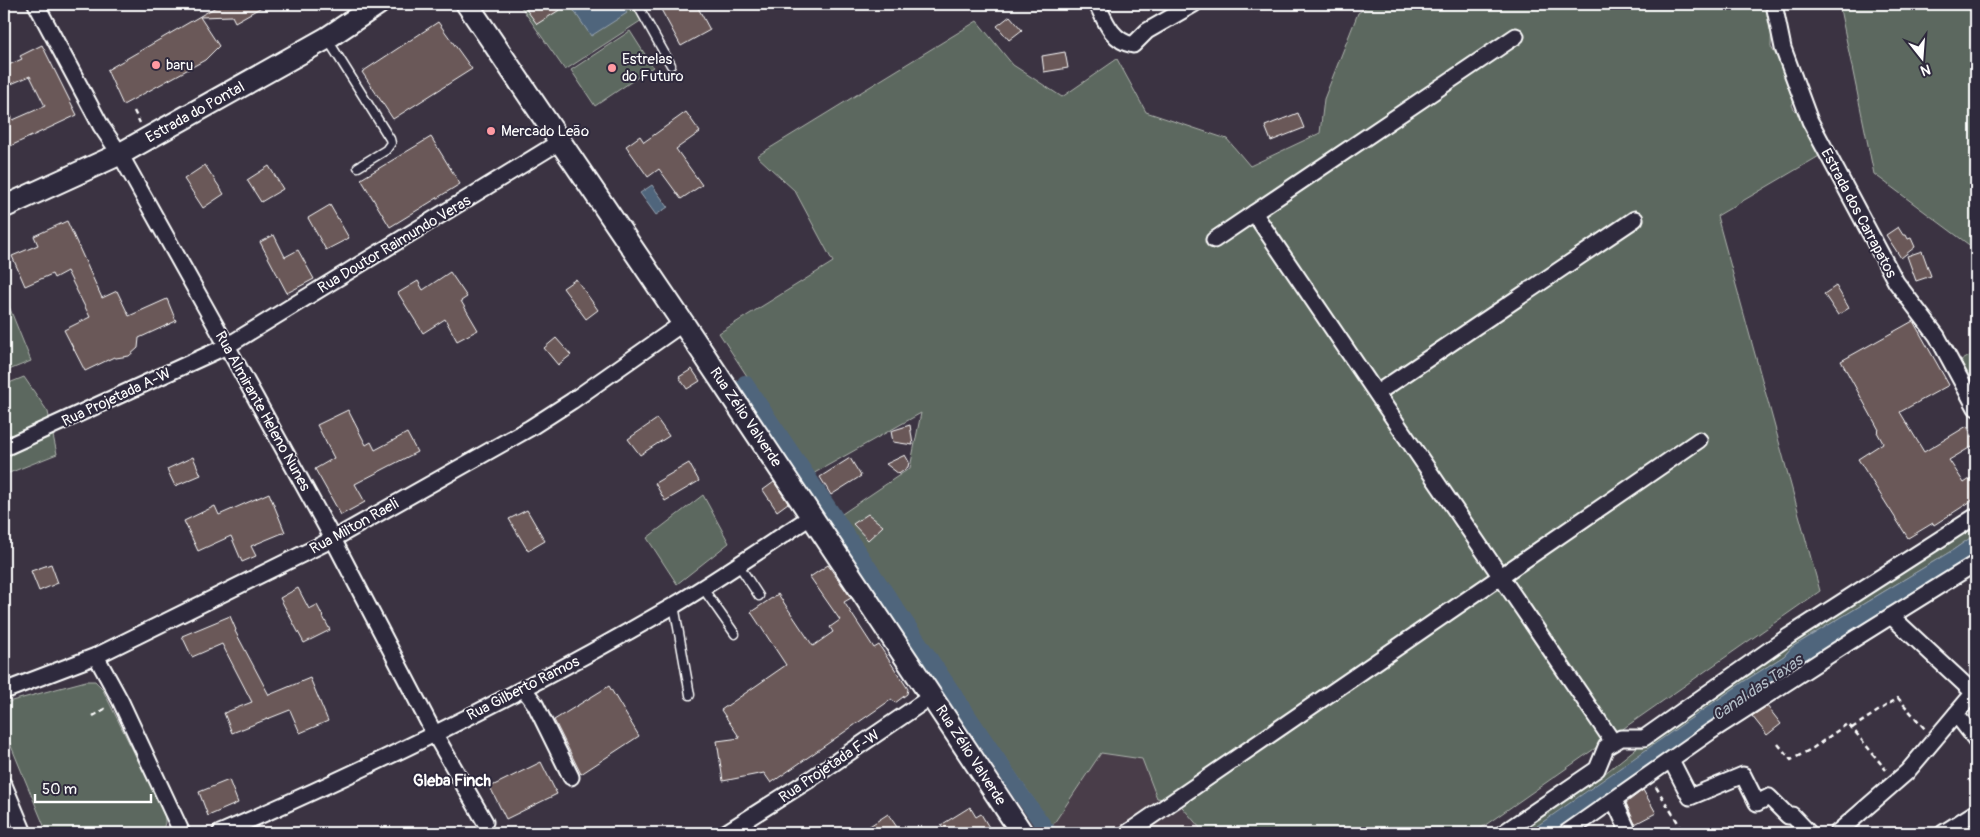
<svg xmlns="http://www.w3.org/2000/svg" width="1980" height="837" font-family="Pangolin,sans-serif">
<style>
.built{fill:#493e49}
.green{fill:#5c685e;stroke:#aeb4ae}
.water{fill:#50657b;stroke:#96a3b0}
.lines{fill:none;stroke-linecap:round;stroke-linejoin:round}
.canal{stroke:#50657b;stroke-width:16}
.building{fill:#6b5958;stroke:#fff}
.lane-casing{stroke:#fff;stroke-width:11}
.street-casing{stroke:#fff;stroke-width:19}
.secondary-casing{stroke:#fff;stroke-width:25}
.path{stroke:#fff;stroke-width:2.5;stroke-dasharray:5 4;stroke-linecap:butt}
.lane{stroke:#2f2a3d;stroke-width:8}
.street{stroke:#2f2a3d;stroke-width:15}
.secondary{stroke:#2f2a3d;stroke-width:21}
.poi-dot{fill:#ff9aa2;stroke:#2f2a3d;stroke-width:2}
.labels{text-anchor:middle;stroke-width:4;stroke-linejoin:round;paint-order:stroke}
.poi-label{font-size:15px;fill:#fff;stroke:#2f2a3d;text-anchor:start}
.street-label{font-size:15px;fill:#fff;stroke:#2f2a3d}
.water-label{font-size:16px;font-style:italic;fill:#b0bac4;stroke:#2f2a3d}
.neighbourhood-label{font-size:16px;font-weight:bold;fill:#fff;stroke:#2f2a3d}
</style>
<rect width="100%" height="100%" fill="#3b3342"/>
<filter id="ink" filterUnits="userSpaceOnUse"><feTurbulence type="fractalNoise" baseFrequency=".02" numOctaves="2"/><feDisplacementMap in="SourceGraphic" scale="10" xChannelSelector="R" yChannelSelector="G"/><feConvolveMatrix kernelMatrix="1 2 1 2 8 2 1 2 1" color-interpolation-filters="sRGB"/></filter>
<g filter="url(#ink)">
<!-- built -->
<path class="built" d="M1100,753L1142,759L1157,797L1176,801L1200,828L1201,833H1055L1052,826Z"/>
<!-- green -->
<g class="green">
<path d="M519,4H632L642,20L565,70Z"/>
<path d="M1371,4H1768L1772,18L1771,47L1781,64L1796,98L1792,105L1795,111L1804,107L1821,155L1717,216L1820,591L1474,833H1201L1200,828L1177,801L1157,798L1142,759L1101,753L1052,826L839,516L910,468L921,413L802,480L737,384L747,376L719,333L833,262L795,191L757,156L977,21L1013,65L1062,97L1117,59L1146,112L1227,139L1250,166L1320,133L1324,99L1358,13Z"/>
<path d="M1839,4H1976V250L1874,174Z"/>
<path d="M630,31L653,67L595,106L571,70Z"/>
<path d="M4,294L31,361L4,372Z"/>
<path d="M1976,352V387L1961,361Z"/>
<path d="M24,377L48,412L57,454L4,475V385Z"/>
<path d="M703,495L729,543L677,584L647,538Z"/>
<path d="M1976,528V534L1953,550L1792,647L1784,656L1743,682L1545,822L1527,833H1515L1546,810L1604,774L1640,745L1758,662L1955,538Z"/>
<path d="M86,681H95L102,688L165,815V823L162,833H47L4,729V703Z"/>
</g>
<!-- water -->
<g class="water">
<path d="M585,4H621L627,13L591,36L574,11Z"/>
<path d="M652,185L668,207L656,215L640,193Z"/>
<path d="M1976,534V554L1746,698L1552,833H1527L1743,682L1784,656L1792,647L1953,550Z"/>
</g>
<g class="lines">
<!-- canal -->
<path class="canal" d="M745,383L1021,794L1049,833"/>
</g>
<!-- building -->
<g class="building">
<path d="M221,4H267L235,22L232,16L200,17L219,46L205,60L123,105L107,70Z"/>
<path d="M522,4H569L537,24Z"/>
<path d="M658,4H696L710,30L681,46Z"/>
<path d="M1010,16L1022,30L1009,40L997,26Z"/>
<path d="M438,22L472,69L393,119L362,72Z"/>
<path d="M42,45L77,115L4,149V101L13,120L45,106L30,76L4,87V67L22,59L20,56Z"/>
<path d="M1065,52L1068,68L1044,72L1042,56Z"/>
<path d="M686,112L700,132L676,149L702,185L681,199L659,169L648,177L626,146L640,136L644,142Z"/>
<path d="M1298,113L1304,128L1271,141L1265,126Z"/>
<path d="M431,137L460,184L390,227L361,179Z"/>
<path d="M205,165L224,194L203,208L184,179Z"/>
<path d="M269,166L283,189L261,202L247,180Z"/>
<path d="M330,205L349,238L326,250L308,218Z"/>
<path d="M67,221L102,298L117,291L129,316L167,299L176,321L139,338L138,348L129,356L116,358L114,357L85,371L64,330L90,317L67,271L54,278L52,274L25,286L12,256L38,245L34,236Z"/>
<path d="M1898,227L1903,235H1906L1908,239L1911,238L1915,247L1901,258L1886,235Z"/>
<path d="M274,235L285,257L298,250L314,279L287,293L260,242Z"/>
<path d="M1922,251L1931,276L1916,281L1907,256Z"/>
<path d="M450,272L467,297L461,301L478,330L457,341L445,319L423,333L398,293L418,281L423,290Z"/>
<path d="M576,279L598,310L586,319L563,288Z"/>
<path d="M1836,286L1849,308L1838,315L1824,294Z"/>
<path d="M1913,321L1949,385L1900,412L1924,452L1967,426L1976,444L1949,460L1964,483L1976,475V498L1934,525L1933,523L1908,538L1858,459L1883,443L1877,432L1879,430L1841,361Z"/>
<path d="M556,338L571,355L558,365L544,348Z"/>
<path d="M692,369L700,381L687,389L679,377Z"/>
<path d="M348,410L366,445L371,442L375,450L407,433L417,452L355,484L365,502L341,515L315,469L334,458L317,425Z"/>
<path d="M657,419L669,436L640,455L628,439Z"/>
<path d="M910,425L913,445L893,442L891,431Z"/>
<path d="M905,455L909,462L908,467L899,474L886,464Z"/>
<path d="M193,457L201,475L175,486L167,469Z"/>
<path d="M850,458L861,476L831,495L820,477Z"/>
<path d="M689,463L699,481L665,501L655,483Z"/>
<path d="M774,482L788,503L777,511L763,490Z"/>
<path d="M269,493L285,532L251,546L256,556L242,562L231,536L198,551L184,521L215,506L219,515Z"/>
<path d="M527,510L545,541L528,551L509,519Z"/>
<path d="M868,514L883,526L868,540L853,524Z"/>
<path d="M51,564L58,583L39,591L31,571Z"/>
<path d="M828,565L851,598L844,602L874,648L879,645L908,689L907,694L895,703L892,699L771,783L764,773L723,781L717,741L740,738L721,710L786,665L751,612L778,594L813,646L833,632L830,627L840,620L810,577Z"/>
<path d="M298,588L309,609L317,605L330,630L304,643L280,598Z"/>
<path d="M230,616L236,630L235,631L269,695L310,678L328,721L300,733L290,710L232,733L224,713L252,702L222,644L192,657L182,636Z"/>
<path d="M609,686L639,736L581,774L554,720Z"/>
<path d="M1767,706L1781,724L1767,735L1752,716Z"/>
<path d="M541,762L557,794L506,819L490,787Z"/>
<path d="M229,780L238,803L208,816L199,792Z"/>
<path d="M1643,790L1656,813L1635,824L1626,803Z"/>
<path d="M970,807L976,817L981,814L990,829L983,833H946L941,825Z"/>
<path d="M888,814L901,833H859Z"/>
</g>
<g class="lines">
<defs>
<g id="lane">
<path d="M637,4L671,65"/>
<path d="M328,40L390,139L391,143L386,150L358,167"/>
<path d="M738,564L759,596"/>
<path d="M702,587L735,634"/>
<path d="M674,605L690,695"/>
</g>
<g id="street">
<path d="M36,4L101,126L120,154L227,346L333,539L434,733L485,822"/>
<path d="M1097,4C1105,21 1112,41 1133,45L1147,31L1194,4"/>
<path d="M1774,4L1783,48L1810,121L1896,282L1937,336L1976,408"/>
<path d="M1254,213L1613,742"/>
<path d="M1214,240L1516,36"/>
<path d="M1377,393L1635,219"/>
<path d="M4,448L227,346L561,141"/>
<path d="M1891,616L1974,693"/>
<path d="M96,656L120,700L182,833"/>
<path d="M524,689L535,704L571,777"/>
<path d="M4,691L96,656L333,539L530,428L572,401L683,323"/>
<path d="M1956,714L1976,740"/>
<path d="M1671,760L1690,797L1743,775L1757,803L1769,797L1788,816L1792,815L1809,833"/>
<path d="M4,785L24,833"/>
<path d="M1614,800L1629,833"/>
<path d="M220,833C375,766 527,691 673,606C720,578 766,546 812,516"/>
<path d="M725,833L809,780L932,696"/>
<path d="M1127,833L1699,440"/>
<path d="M1503,833L1597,769L1606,747L1621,738H1644L1789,636L1976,516"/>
<path d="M1566,833L1710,732L1851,641L1976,563"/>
<path d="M1837,833L1907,772L1976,690"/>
<path d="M1943,833L1976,812"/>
</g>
<g id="secondary">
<path d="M467,4L683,323L1022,833"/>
<path d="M4,207L120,154L327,38L378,4"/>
</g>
</defs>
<!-- lane casing -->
<use href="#lane" class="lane-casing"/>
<!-- street casing -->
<use href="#street" class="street-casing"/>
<!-- secondary casing -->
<use href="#secondary" class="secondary-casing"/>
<!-- path -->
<g class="path">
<path d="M134,111L140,123"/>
<path d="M93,716L106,708"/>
<path d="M1852,728L1898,698L1925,729"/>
<path d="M1778,744L1791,760L1813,748L1847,724L1852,728L1886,770"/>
<path d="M1976,774L1969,779L1976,789"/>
<path d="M1656,787L1677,821L1682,833"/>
</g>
<!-- lane -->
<use href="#lane" class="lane"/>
<!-- street -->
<use href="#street" class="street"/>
<!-- secondary -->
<use href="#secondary" class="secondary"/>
</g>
</g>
<!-- markers -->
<g class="poi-dot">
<circle cx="156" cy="65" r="5"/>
<circle cx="612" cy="68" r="5"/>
<circle cx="491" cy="131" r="5"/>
</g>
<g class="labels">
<!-- poi labels -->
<g class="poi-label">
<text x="622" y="64">Estrelas<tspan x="622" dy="17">do Futuro</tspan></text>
<text x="166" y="70">baru</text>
<text x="501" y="136">Mercado Leão</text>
</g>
<!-- street labels -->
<g class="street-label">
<text transform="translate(195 112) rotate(-29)" y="5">Estrada do Pontal</text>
<text transform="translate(1859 213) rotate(62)" y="5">Estrada dos Carrapatos</text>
<text transform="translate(394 244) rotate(-31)" y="5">Rua Doutor Raimundo Veras</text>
<text transform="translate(116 397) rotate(-25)" y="5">Rua Projetada A-W</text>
<text transform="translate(263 411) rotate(61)" y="5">Rua Almirante Heleno Nunes</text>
<text transform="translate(746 417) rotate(56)" y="5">Rua Zélio Valverde</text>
<text transform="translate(354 526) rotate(-29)" y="5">Rua Milton Raeli</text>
<text transform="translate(523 688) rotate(-27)" y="5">Rua Gilberto Ramos</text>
<text transform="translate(971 755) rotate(57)" y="5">Rua Zélio Valverde</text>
<text transform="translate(829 766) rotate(-34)" y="5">Rua Projetada F-W</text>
</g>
<!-- water labels -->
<g class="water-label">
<text transform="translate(1757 687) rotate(-34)" y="6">Canal das Taxas</text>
</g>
<!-- neighbourhood labels -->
<g class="neighbourhood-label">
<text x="452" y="786">Gleba Finch</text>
</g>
</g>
<!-- margin -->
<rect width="1980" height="837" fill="none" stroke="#2f2a3d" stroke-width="20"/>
<rect x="10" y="10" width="1960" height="817" fill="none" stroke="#fff" stroke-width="2" filter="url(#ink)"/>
<!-- north arrow -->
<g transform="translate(1922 58) rotate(163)" stroke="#2f2a3d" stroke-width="4" paint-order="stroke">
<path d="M0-4L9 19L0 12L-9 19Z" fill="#ffffff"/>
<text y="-8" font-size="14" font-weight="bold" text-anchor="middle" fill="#ffffff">N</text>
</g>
<!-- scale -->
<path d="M35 794v8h116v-8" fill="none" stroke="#ffffff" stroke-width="2.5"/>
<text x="42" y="794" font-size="15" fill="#ffffff" stroke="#2f2a3d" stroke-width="4" paint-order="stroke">50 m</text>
</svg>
